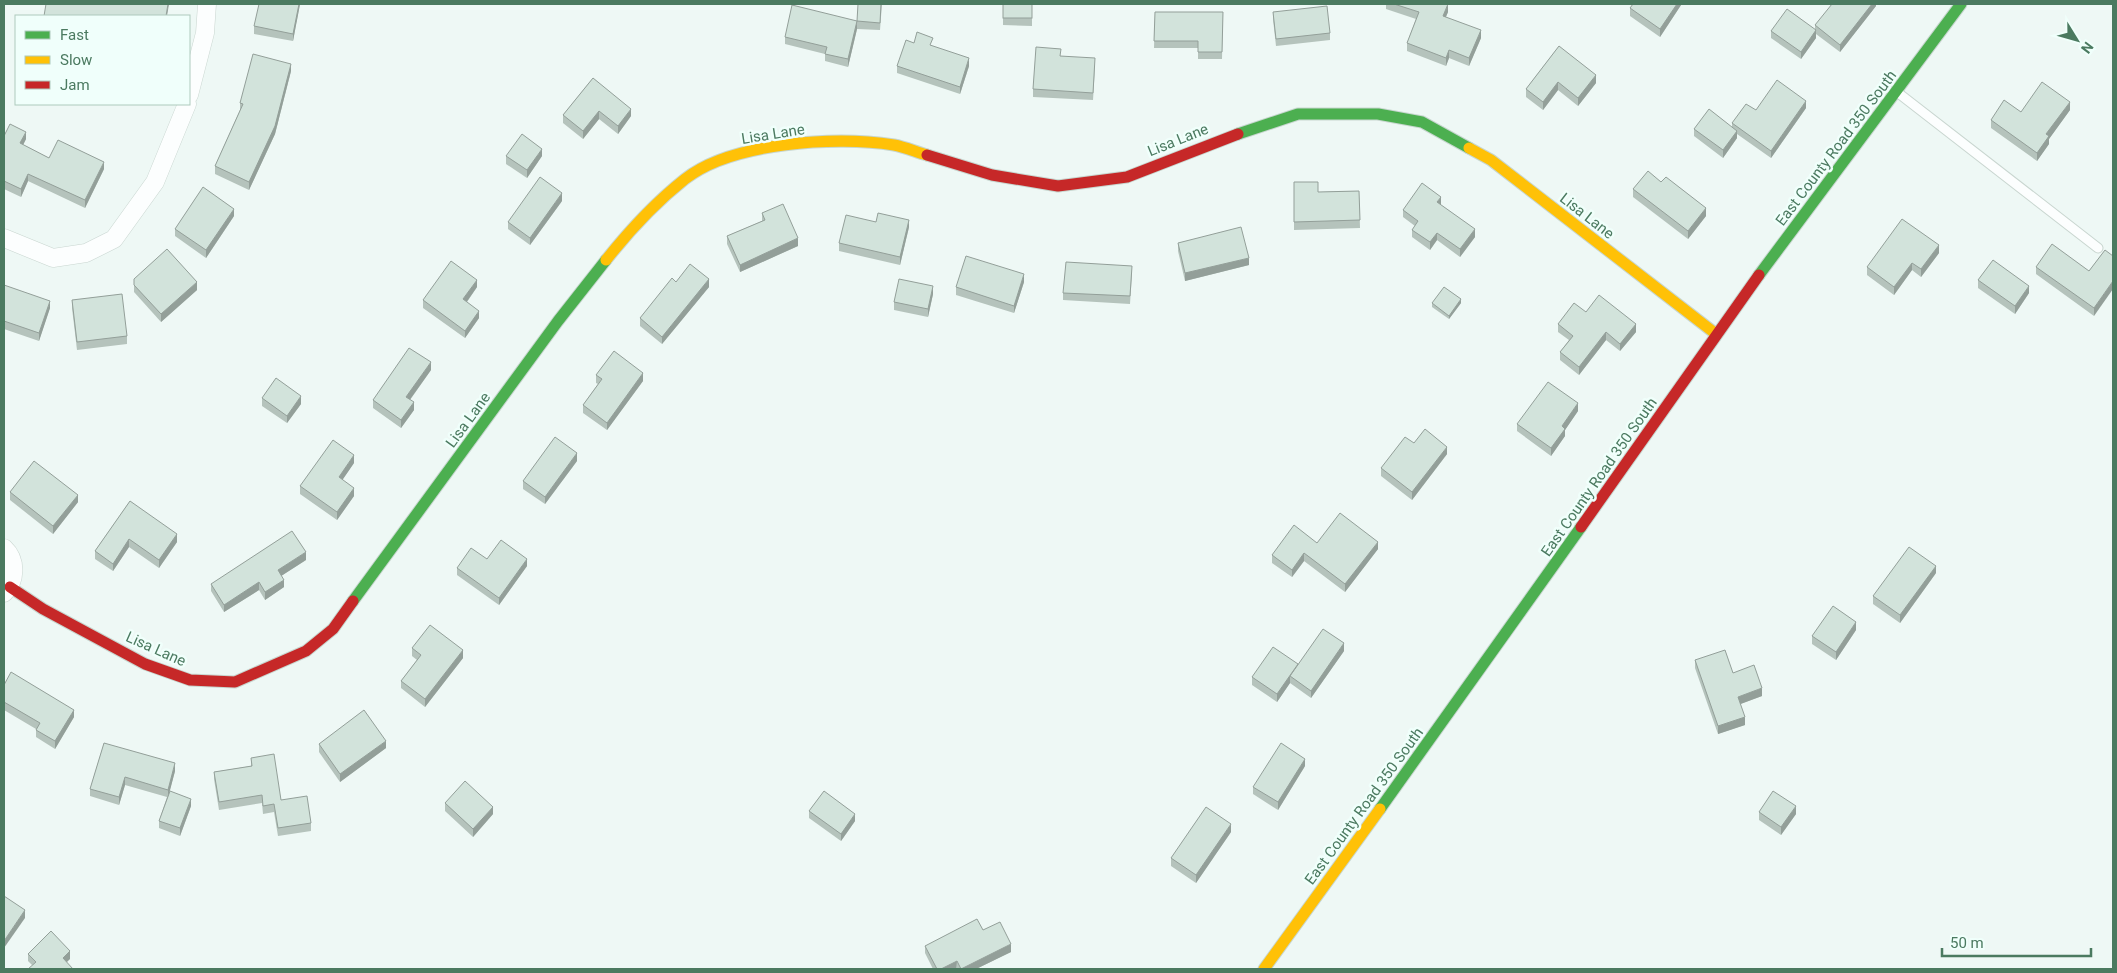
<svg xmlns="http://www.w3.org/2000/svg" width="2117" height="973" font-family="Roboto,sans-serif">
<style>
.lines{fill:none;stroke-linecap:round;stroke-linejoin:round}
.lane-casing{stroke:#c9d6d0;stroke-width:11}
.street-casing{stroke:#c9d6d0;stroke-width:19}
.fast-casing{stroke:#c7d6cf;stroke-width:13}
.slow-casing{stroke:#c7d6cf;stroke-width:13}
.jam-casing{stroke:#c7d6cf;stroke-width:13}
.lane{stroke:#fcfefe;stroke-width:9}
.street{stroke:#fcfefe;stroke-width:18}
.fast{stroke:#4caf50;stroke-width:11}
.slow{stroke:#ffc107;stroke-width:11}
.jam{stroke:#c62828;stroke-width:11}
.wall{fill:#b5c3bc}
.shaded-wall{fill:#939f99}
.building{fill:#d2e3db;stroke:#939f99}
.labels{text-anchor:middle;stroke-width:5;stroke-linejoin:round;paint-order:stroke}
.street-label{font-size:15px;fill:#4b7a60;stroke:#f0fffb}
</style>
<rect width="100%" height="100%" fill="#eef8f5"/>
<g class="lines">
<defs>
<path id="lane" d="M1897,92L2098,248"/>
<g id="street">
<path d="M189,95L205,33L207,4"/>
<path d="M4,238L53,258L86,253L114,239L155,182L187,104"/>
<path d="M4,548C17,560 16,581 4,593"/>
</g>
<g id="fast">
<path d="M1238,134L1298,114H1378L1422,122L1469,148"/>
<path d="M1759,275L1961,4"/>
<path d="M353,601L558,321L606,260"/>
<path d="M1380,809L1581,527"/>
</g>
<g id="slow">
<path d="M1469,148L1491,160L1716,334"/>
<path d="M606,260C629,231 656,202 685,179C732,142 836,136 894,145C905,147 916,152 927,155"/>
<path d="M1264,969L1380,809"/>
</g>
<g id="jam">
<path d="M927,155L992,175L1058,186L1127,177L1238,134"/>
<path d="M1581,527L1759,275"/>
<path d="M10,587L43,609L145,664L190,680L235,682L306,651L333,629L353,601"/>
</g>
</defs>
<!-- lane casing -->
<use href="#lane" class="lane-casing"/>
<!-- street casing -->
<use href="#street" class="street-casing"/>
<!-- fast casing -->
<use href="#fast" class="fast-casing"/>
<!-- slow casing -->
<use href="#slow" class="slow-casing"/>
<!-- jam casing -->
<use href="#jam" class="jam-casing"/>
<!-- lane -->
<use href="#lane" class="lane"/>
<!-- street -->
<use href="#street" class="street"/>
<!-- fast -->
<use href="#fast" class="fast"/>
<!-- slow -->
<use href="#slow" class="slow"/>
<!-- jam -->
<use href="#jam" class="jam"/>
</g>
<!-- wall -->
<g class="wall">
<path d="M300,4L293,41L254,34V26Z"/>
<path d="M882,4L880,30L857,29L848,67L825,61V54L785,44V37L857,21Z"/>
<path d="M1003,4H1032V26L1003,25Z"/>
<path d="M1386,4H1446L1448,12L1446,17L1481,38L1469,66L1449,58L1446,66L1407,51V43L1416,19L1386,9Z"/>
<path d="M1681,4V5L1660,37L1630,16V8Z"/>
<path d="M1876,4V6L1840,52L1816,34V38L1801,59L1771,38V31L1815,29V25Z"/>
<path d="M1155,12H1223L1222,59H1198V48H1154Z"/>
<path d="M1273,12L1330,33V40L1276,46L1273,19Z"/>
<path d="M914,43L932,46L969,66L960,94L897,73V66Z"/>
<path d="M1559,46L1596,83L1578,106L1558,90L1543,110L1526,97V89Z"/>
<path d="M1061,56L1095,66L1093,100L1033,97V89Z"/>
<path d="M291,71L275,134L249,190L215,174V166L240,110V103Z"/>
<path d="M593,78L631,116L618,134L599,119L583,139L563,123V115Z"/>
<path d="M1806,108L1771,158L1737,134V138L1723,158L1694,136V129L1732,127V123L1756,110Z"/>
<path d="M2070,110L2049,139V144L2037,161L1991,128V120L2021,112Z"/>
<path d="M4,136L26,139L23,145L49,158L104,169L85,208L28,181L21,197L4,189Z"/>
<path d="M506,156H542L527,178L506,164Z"/>
<path d="M1294,182L1318,192L1359,191L1360,228L1294,230Z"/>
<path d="M1661,182L1706,216L1688,239L1633,197V189Z"/>
<path d="M562,201L530,245L508,229V222Z"/>
<path d="M1441,204V205L1475,237L1460,257L1437,240L1430,250L1412,237V230L1415,226L1403,217V210Z"/>
<path d="M762,213L798,246L740,272L727,244V236L762,221Z"/>
<path d="M234,216L206,258L175,236V229Z"/>
<path d="M876,222L909,227L900,265L839,251V243Z"/>
<path d="M1178,243L1249,265L1185,281L1178,251Z"/>
<path d="M2105,250L2094,316L2036,274V267L2089,271Z"/>
<path d="M1939,253L1921,277L1912,270L1894,295L1867,275V267Z"/>
<path d="M1132,274L1130,304L1063,300V293Z"/>
<path d="M134,279L197,290L161,322L134,292Z"/>
<path d="M1978,280L2029,293L2015,314L1978,288Z"/>
<path d="M676,282L709,287L662,344L640,326V318Z"/>
<path d="M1024,282L1014,313L956,295V287Z"/>
<path d="M4,285L50,308L39,341L4,329Z"/>
<path d="M477,287L467,302L479,318L465,338L423,308V300Z"/>
<path d="M933,294L928,317L894,310V302Z"/>
<path d="M72,300L127,336V344L77,350L72,308Z"/>
<path d="M1432,303H1461L1449,319L1432,307Z"/>
<path d="M1586,312L1636,332L1620,351L1606,340L1579,375L1560,360V352L1569,340L1558,332V324Z"/>
<path d="M431,370L410,400L414,410L401,428L373,408V400Z"/>
<path d="M596,375L643,381L607,430L583,413V405L598,384L596,383Z"/>
<path d="M262,398L301,404L287,423L262,406Z"/>
<path d="M1578,411L1565,430V436L1551,456L1517,431V424Z"/>
<path d="M1414,443L1447,454L1412,500L1381,476V468Z"/>
<path d="M577,461L545,504L523,489V481Z"/>
<path d="M354,463L342,480L354,496L337,520L300,494V486Z"/>
<path d="M10,492L78,502L53,534L10,500Z"/>
<path d="M130,501L177,542L159,568L129,547L113,571L95,559V551Z"/>
<path d="M1317,543L1378,549L1345,592L1304,561L1292,577L1272,563V555Z"/>
<path d="M487,559L527,566L499,605L457,575V568Z"/>
<path d="M306,560L281,576L284,587L265,600L259,590L224,612L211,591V584Z"/>
<path d="M1936,573L1900,623L1873,604V596Z"/>
<path d="M1856,630L1836,660L1812,644V636Z"/>
<path d="M412,648L463,658L425,707L401,688V681L417,660L412,656Z"/>
<path d="M1344,651L1311,698L1290,683L1277,702L1252,685V677Z"/>
<path d="M1695,660L1733,673L1762,696L1740,704L1745,725L1718,734L1695,668Z"/>
<path d="M4,685L74,717L55,749L36,737V729L4,710Z"/>
<path d="M104,743L175,771L169,793L191,806L180,836L159,828V821L167,797L125,785L119,805L90,796V789Z"/>
<path d="M319,744L386,748L340,782L319,752Z"/>
<path d="M251,758L281,800L311,823V831L278,836L274,812L263,814L262,803L219,810L214,779V772L251,766Z"/>
<path d="M1305,766L1278,810L1253,794V787Z"/>
<path d="M445,803L493,814L473,837L445,811Z"/>
<path d="M809,811L855,821L841,841L809,818Z"/>
<path d="M1759,812L1796,814L1781,835L1759,820Z"/>
<path d="M1231,832L1196,883L1171,866V858Z"/>
<path d="M983,930L1011,952L976,969H933L925,953V946Z"/>
<path d="M28,954L70,959L32,965L28,961Z"/>
</g>
<!-- shaded-wall -->
<g class="shaded-wall">
<path d="M168,4H169L167,16H166Z"/>
<path d="M299,4H300L293,41V34Z"/>
<path d="M1448,4V12L1443,23V16Z"/>
<path d="M1677,4H1681V5L1660,37V29Z"/>
<path d="M1872,4H1876V6L1840,52V45Z"/>
<path d="M857,21V29L848,67V59Z"/>
<path d="M1481,30V38L1469,66V58Z"/>
<path d="M1816,30V38L1801,59V52Z"/>
<path d="M1449,50V58L1446,66V58Z"/>
<path d="M969,58V66L960,94V87Z"/>
<path d="M291,64V71L275,134L249,190V182Z"/>
<path d="M1596,75V83L1578,106V98Z"/>
<path d="M1558,82V90L1543,110V102Z"/>
<path d="M1806,101V108L1771,158V151Z"/>
<path d="M2070,102V110L2049,139V144L2037,161V153L2046,134Z"/>
<path d="M631,109V116L618,134V126Z"/>
<path d="M599,111V119L583,139V131Z"/>
<path d="M1737,131V138L1723,158V150Z"/>
<path d="M26,132V139L20,151V143Z"/>
<path d="M542,149V156L527,178V170Z"/>
<path d="M104,162V169L85,208V200Z"/>
<path d="M28,174V181L21,197V189Z"/>
<path d="M562,193V201L530,245V238Z"/>
<path d="M1441,197V204L1437,210V202Z"/>
<path d="M1706,208V216L1688,239V231Z"/>
<path d="M234,209V216L206,258V250Z"/>
<path d="M909,220V227L900,265V257Z"/>
<path d="M1475,229V237L1460,257V249Z"/>
<path d="M1437,233V240L1430,250V242Z"/>
<path d="M798,238V246L740,272V265Z"/>
<path d="M1939,245V253L1921,277V269Z"/>
<path d="M1249,258V265L1185,281V273Z"/>
<path d="M1912,263V270L1894,295V287Z"/>
<path d="M1024,274V282L1014,313V306Z"/>
<path d="M709,279V287L662,344V337Z"/>
<path d="M477,280V287L463,307V299Z"/>
<path d="M2113,281V289L2094,316V308Z"/>
<path d="M197,282V290L161,322V314Z"/>
<path d="M933,286V294L928,317V309Z"/>
<path d="M2029,286V293L2015,314V306Z"/>
<path d="M1461,299V303L1449,319V316Z"/>
<path d="M50,301V308L39,341V333Z"/>
<path d="M479,311V318L465,338V331Z"/>
<path d="M1636,324V332L1620,351V344Z"/>
<path d="M1606,332V340L1579,375V367Z"/>
<path d="M431,362V370L406,405V397Z"/>
<path d="M643,373V381L607,430V423Z"/>
<path d="M301,396V404L287,423V416Z"/>
<path d="M414,402V410L401,428V420Z"/>
<path d="M1578,403V411L1565,430V436L1551,456V448L1562,426Z"/>
<path d="M1447,447V454L1412,500V492Z"/>
<path d="M577,453V461L545,504V497Z"/>
<path d="M354,455V463L339,485V477Z"/>
<path d="M354,488V496L337,520V512Z"/>
<path d="M78,495V502L53,534V526Z"/>
<path d="M177,534V542L159,568V560Z"/>
<path d="M129,539V547L113,571V564Z"/>
<path d="M1378,542V549L1345,592V584Z"/>
<path d="M306,552V560L278,578V570Z"/>
<path d="M1304,553V561L1292,577V570Z"/>
<path d="M527,559V566L499,605V598Z"/>
<path d="M1936,566V573L1900,623V615Z"/>
<path d="M284,580V587L265,600V592Z"/>
<path d="M259,582V590L224,612V605Z"/>
<path d="M1856,622V630L1836,660V652Z"/>
<path d="M1344,643V651L1311,698V691Z"/>
<path d="M463,650V658L425,707V699Z"/>
<path d="M1298,664L1290,676V683L1277,702V694Z"/>
<path d="M1762,688V696L1738,705V697Z"/>
<path d="M74,710V717L55,749V741Z"/>
<path d="M1745,717V725L1718,734V726Z"/>
<path d="M386,741V748L340,782V774Z"/>
<path d="M1305,759V766L1278,810V802Z"/>
<path d="M175,763V771L168,798V790Z"/>
<path d="M125,777V785L119,805V797Z"/>
<path d="M191,799V806L180,836V828Z"/>
<path d="M1796,806V814L1781,835V827Z"/>
<path d="M493,807V814L473,837V829Z"/>
<path d="M855,814V821L841,841V834Z"/>
<path d="M1231,824V832L1196,883V875Z"/>
<path d="M25,910V918L4,948V941Z"/>
<path d="M1011,944V952L976,969H961Z"/>
<path d="M70,951V959L63,966V958Z"/>
<path d="M957,961L956,969H941Z"/>
</g>
<!-- building -->
<g class="building">
<path d="M46,4H168L166,16H44Z"/>
<path d="M259,4H299L293,34L254,26Z"/>
<path d="M858,4H881L880,23L857,21Z"/>
<rect x="1003" y="4" width="29" height="14"/>
<path d="M1394,4H1448L1443,16L1481,30L1469,58L1449,50L1446,58L1407,43L1419,12Z"/>
<path d="M1633,4H1677L1660,29L1630,8Z"/>
<path d="M1832,4H1872L1840,45L1815,25Z"/>
<path d="M792,5L857,21L848,59L825,54L827,47L785,37Z"/>
<path d="M1327,6L1330,33L1276,39L1273,12Z"/>
<path d="M1787,9L1816,30L1801,52L1771,31Z"/>
<path d="M1155,12H1223L1222,52H1198V41H1154Z"/>
<path d="M917,32L933,38L930,45L969,58L960,87L897,66L906,40L914,43Z"/>
<path d="M1559,46L1596,75L1578,98L1558,82L1543,102L1526,89Z"/>
<path d="M1036,47L1061,49L1060,56L1095,58L1093,93L1033,89Z"/>
<path d="M253,54L291,64L275,126L249,182L215,166L243,104L240,103Z"/>
<path d="M593,78L631,109L618,126L599,111L583,131L563,115Z"/>
<path d="M1777,80L1806,101L1771,151L1732,123L1746,104L1756,110Z"/>
<path d="M2042,82L2070,102L2046,134L2049,136L2037,153L1991,120L2004,100L2021,112Z"/>
<path d="M1709,109L1737,131L1723,150L1694,129Z"/>
<path d="M10,124L26,132L20,143L49,158L58,140L104,162L85,200L28,174L21,189L4,181V136Z"/>
<path d="M522,134L542,149L527,170L506,156Z"/>
<path d="M1648,171L1661,182L1666,177L1706,208L1688,231L1633,189Z"/>
<path d="M540,177L562,193L530,238L508,222Z"/>
<path d="M1294,182H1318V192L1359,191L1360,220L1294,222Z"/>
<path d="M1422,183L1441,197L1437,202L1475,229L1460,249L1437,233L1430,242L1412,230L1418,221L1403,210Z"/>
<path d="M203,187L234,209L206,250L175,229Z"/>
<path d="M783,204L798,238L740,265L727,236L765,220L762,213Z"/>
<path d="M878,213L909,220L900,257L839,243L846,215L876,222Z"/>
<path d="M1902,219L1939,245L1921,269L1912,263L1894,287L1867,267Z"/>
<path d="M1241,227L1249,258L1185,273L1178,243Z"/>
<path d="M2052,244L2089,271L2105,250L2113,256V281L2094,308L2036,267Z"/>
<path d="M167,249L197,282L161,314L134,285V279Z"/>
<path d="M966,256L1024,274L1014,306L956,287Z"/>
<path d="M1993,260L2029,286L2015,306L1978,280Z"/>
<path d="M451,261L477,280L463,299L479,311L465,331L423,300Z"/>
<path d="M1066,262L1132,266L1130,296L1063,293Z"/>
<path d="M690,264L709,279L662,337L640,318L672,278L676,282Z"/>
<path d="M899,279L933,286L928,309L894,302Z"/>
<path d="M4,285L50,301L39,333L4,321Z"/>
<path d="M1444,287L1461,299L1449,316L1432,303Z"/>
<path d="M122,294L127,336L77,342L72,300Z"/>
<path d="M1599,295L1636,324L1620,344L1606,332L1579,367L1560,352L1573,336L1558,324L1574,303L1586,312Z"/>
<path d="M409,348L431,362L406,397L414,402L401,420L373,400Z"/>
<path d="M614,351L643,373L607,423L583,405L602,379L596,375Z"/>
<path d="M276,378L301,396L287,416L262,398Z"/>
<path d="M1548,382L1578,403L1562,426L1565,429L1551,448L1517,424Z"/>
<path d="M1425,429L1447,447L1412,492L1381,468L1405,437L1414,443Z"/>
<path d="M555,437L577,453L545,497L523,481Z"/>
<path d="M333,440L354,455L339,477L354,488L337,512L300,486Z"/>
<path d="M34,461L78,495L53,526L10,492Z"/>
<path d="M130,501L177,534L159,560L129,539L113,564L95,551Z"/>
<path d="M1340,513L1378,542L1345,584L1304,553L1292,570L1272,555L1294,525L1317,543Z"/>
<path d="M292,531L306,552L278,570L284,580L265,592L259,582L224,605L211,584Z"/>
<path d="M501,540L527,559L499,598L457,568L471,548L487,559Z"/>
<path d="M1909,547L1936,566L1900,615L1873,596Z"/>
<path d="M1833,606L1856,622L1836,652L1812,636Z"/>
<path d="M430,625L463,650L425,699L401,681L421,655L412,648Z"/>
<path d="M1323,629L1344,643L1311,691L1290,676Z"/>
<path d="M1273,647L1298,664L1277,694L1252,677Z"/>
<path d="M1725,650L1733,673L1754,665L1762,688L1738,697L1745,717L1718,726L1695,660Z"/>
<path d="M11,672L74,710L55,741L36,730L40,723L4,702V685Z"/>
<path d="M364,710L386,741L340,774L319,744Z"/>
<path d="M104,743L175,763L168,790L125,777L119,797L90,789Z"/>
<path d="M1281,743L1305,759L1278,802L1253,787Z"/>
<path d="M274,754L281,800L307,796L311,823L278,828L274,804L263,806L262,795L219,802L214,772L252,766L251,758Z"/>
<path d="M465,781L493,807L473,829L445,803Z"/>
<path d="M170,791L191,799L180,828L159,821Z"/>
<path d="M824,791L855,814L841,834L809,811Z"/>
<path d="M1773,791L1796,806L1781,827L1759,812Z"/>
<path d="M1206,807L1231,824L1196,875L1171,858Z"/>
<path d="M4,896L25,910L4,941Z"/>
<path d="M977,919L983,930L1000,922L1011,944L961,969L957,961L941,969H937L925,946Z"/>
<path d="M51,931L70,951L63,958L73,969H28L36,962L28,954Z"/>
</g>
<g class="labels">
<!-- street labels -->
<g class="street-label">
<text transform="translate(773 134) rotate(-9)" y="5">Lisa Lane</text>
<text transform="translate(1178 140) rotate(-22)" y="5">Lisa Lane</text>
<text transform="translate(1836 148) rotate(-53)" y="5">East County Road 350 South</text>
<text transform="translate(1587 216) rotate(38)" y="5">Lisa Lane</text>
<text transform="translate(468 420) rotate(-54)" y="5">Lisa Lane</text>
<text transform="translate(1599 477) rotate(-55)" y="5">East County Road 350 South</text>
<text transform="translate(156 649) rotate(24)" y="5">Lisa Lane</text>
<text transform="translate(1364 806) rotate(-54)" y="5">East County Road 350 South</text>
</g>
</g>
<!-- border -->
<rect width="2117" height="973" fill="none" stroke="#4b7a60" stroke-width="10"/>
<!-- legend -->
<rect x="15" y="15" width="175" height="90" fill="#f0fffb" stroke="#aecabd"/>
<rect x="25" y="31" width="25" height="8" fill="#4caf50" stroke="#aecabd"/>
<text x="60" y="40" font-size="15" fill="#4b7a60">Fast</text>
<rect x="25" y="56" width="25" height="8" fill="#ffc107" stroke="#aecabd"/>
<text x="60" y="65" font-size="15" fill="#4b7a60">Slow</text>
<rect x="25" y="81" width="25" height="8" fill="#c62828" stroke="#aecabd"/>
<text x="60" y="90" font-size="15" fill="#4b7a60">Jam</text>
<!-- north arrow -->
<g transform="translate(2077 40) rotate(127)" stroke="#f0fffb" stroke-width="4" paint-order="stroke">
<path d="M0-4L9 19L0 12L-9 19Z" fill="#4b7a60"/>
<text y="-8" font-size="14" font-weight="bold" text-anchor="middle" fill="#4b7a60">N</text>
</g>
<!-- scale -->
<path d="M1942 948v8h149v-8" fill="none" stroke="#4b7a60" stroke-width="2.5"/>
<text x="1950" y="948" font-size="15" fill="#4b7a60" stroke="#f0fffb" stroke-width="4" paint-order="stroke">50 m</text>
</svg>
